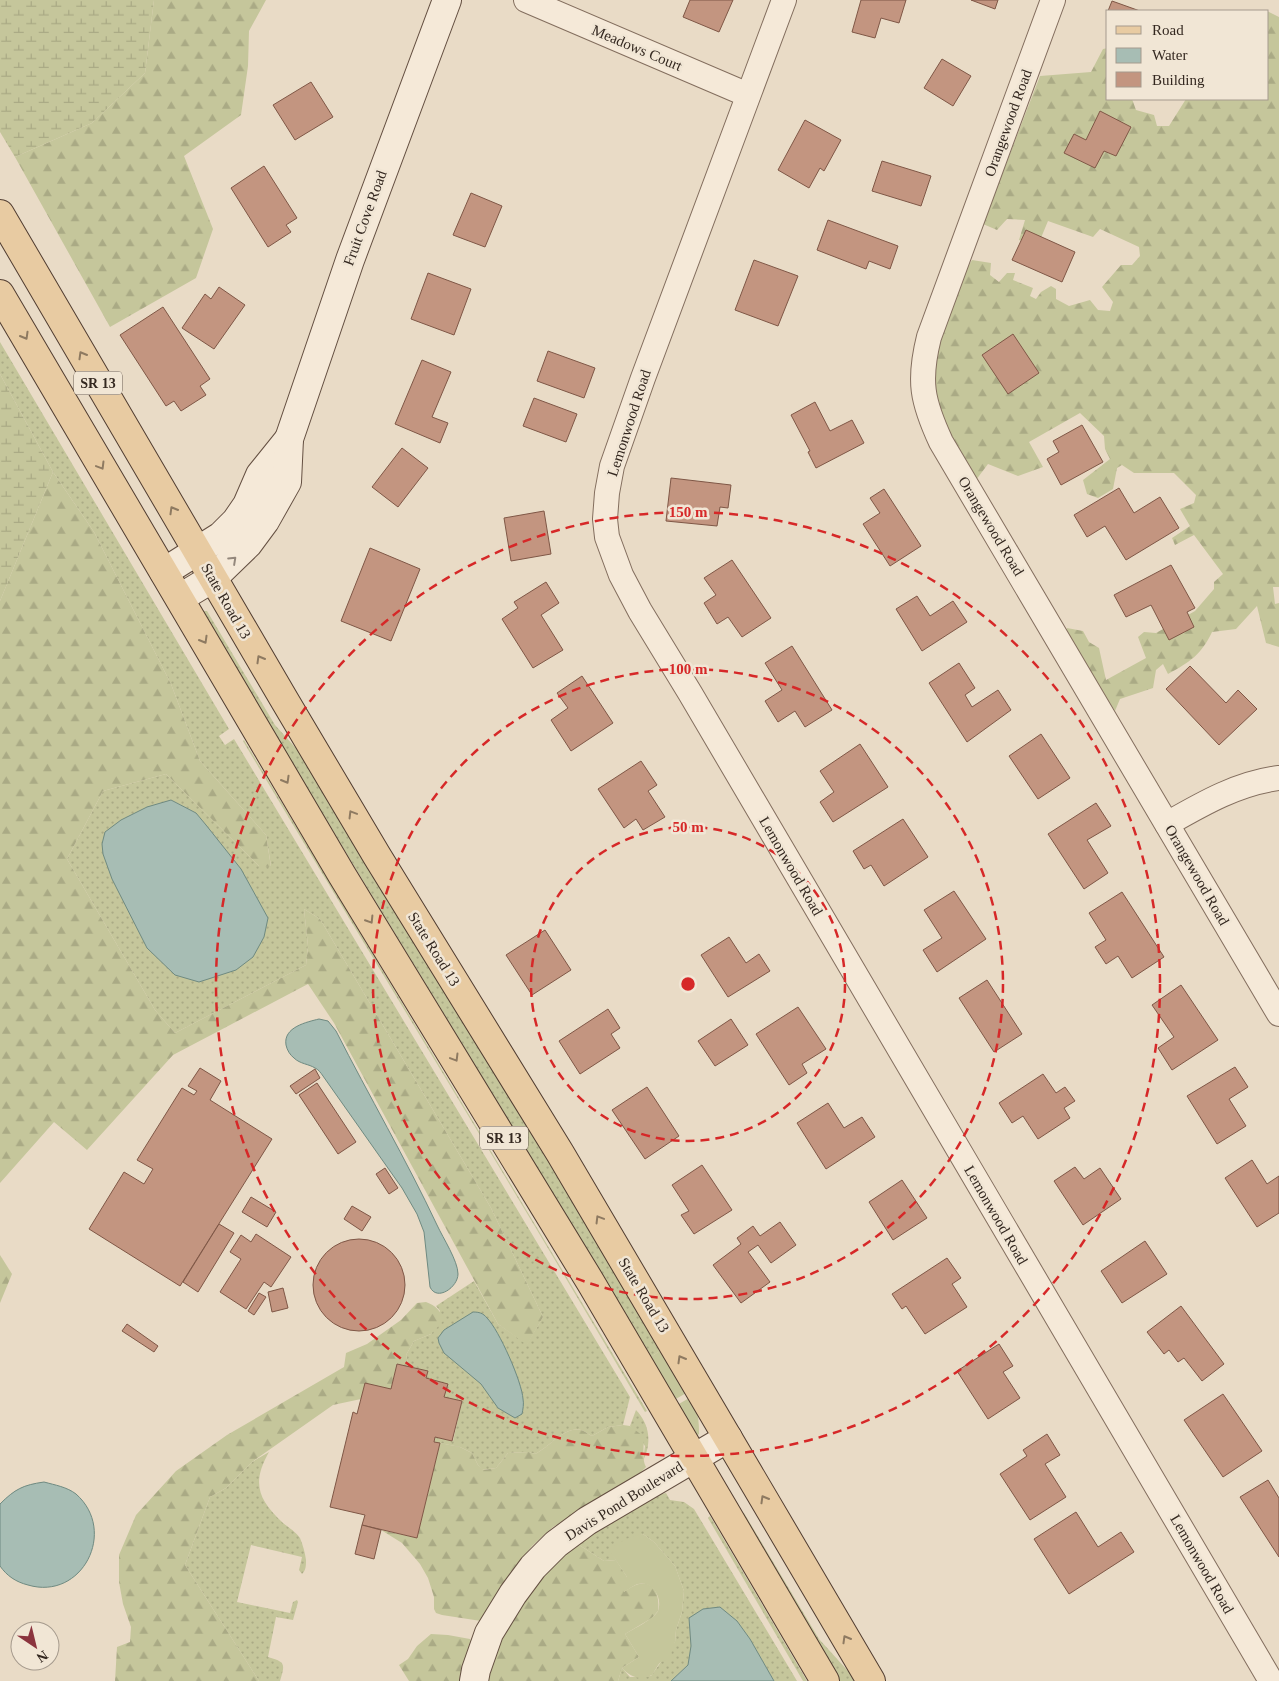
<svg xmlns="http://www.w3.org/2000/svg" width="1279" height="1681" font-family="'Times New Roman',serif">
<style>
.grass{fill:url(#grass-dots);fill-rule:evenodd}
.forest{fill:url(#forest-firs)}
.wetland{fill:url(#wetland-marsh)}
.garden{fill:#c5c69b}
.water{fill:#a7bdb4;stroke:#6f8a81}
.building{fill:#c39580;stroke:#7f5746}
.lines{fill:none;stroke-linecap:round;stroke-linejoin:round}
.street-casing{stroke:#836e5e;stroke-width:26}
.secondary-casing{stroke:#644f41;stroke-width:30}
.primary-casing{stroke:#513d31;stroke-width:30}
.street{stroke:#f5e9d8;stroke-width:24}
.secondary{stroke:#f5e9d8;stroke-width:28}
.primary{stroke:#e8cba2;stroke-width:28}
.oneway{stroke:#8e7a61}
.oneway2{stroke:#94887c}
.ring{fill:none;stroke:#d62828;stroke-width:2.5;stroke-dasharray:9 6}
.labels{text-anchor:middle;stroke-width:5;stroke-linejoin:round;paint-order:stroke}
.shield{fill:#f1e6d5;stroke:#6d6156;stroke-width:1}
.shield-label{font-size:14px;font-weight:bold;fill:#342820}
.street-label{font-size:15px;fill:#342820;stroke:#f1e6d5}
.centre{fill:#d62828;stroke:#f1e6d5;stroke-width:2.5}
.ring-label{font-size:15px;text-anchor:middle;font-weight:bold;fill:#d62828;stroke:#f1e6d5;stroke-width:5;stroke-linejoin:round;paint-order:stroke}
</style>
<defs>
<pattern id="grass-dots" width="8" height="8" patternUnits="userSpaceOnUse" patternTransform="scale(1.25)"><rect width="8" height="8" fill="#c5c69b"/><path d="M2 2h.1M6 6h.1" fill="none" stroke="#aaaa85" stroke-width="1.8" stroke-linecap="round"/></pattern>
<pattern id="forest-firs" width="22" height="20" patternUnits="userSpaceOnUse" patternTransform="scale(1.25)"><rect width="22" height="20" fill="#c5c69b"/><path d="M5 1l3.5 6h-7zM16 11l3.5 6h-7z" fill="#aaaa85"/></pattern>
<pattern id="wetland-marsh" width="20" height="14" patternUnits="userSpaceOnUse" patternTransform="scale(1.25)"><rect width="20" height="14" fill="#c5c69b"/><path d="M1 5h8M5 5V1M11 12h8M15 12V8" fill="none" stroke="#aaaa85"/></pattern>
</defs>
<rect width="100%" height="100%" fill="#e9dbc6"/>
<!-- grass -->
<g class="grass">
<path d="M0,342L229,729L219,736L225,745L234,739L630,1397L623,1425L608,1427L592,1436C589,1435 585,1431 581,1430C564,1426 550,1447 535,1454L529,1452L508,1453L496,1468L482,1470L478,1465L472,1453L460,1447L434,1442L435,1437L453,1441L462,1401L444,1397L447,1384L426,1378L428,1372L409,1367L406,1355L414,1341L431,1334L440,1311L436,1306L474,1281L498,1324L527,1344L543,1317L491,1208L320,919L304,909L308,946L306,965L175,1033L155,1010L67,859L103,791L166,774L259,866H271L266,835L200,761L171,684L94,532L53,472L0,374ZM171,800L196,813L241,869Z"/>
<path d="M204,611H207L275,725L311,765L663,1349L649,1358C600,1274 551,1190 500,1106C400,942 300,778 203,612Z"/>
<path d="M244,740L647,1411L645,1412C513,1187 376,965 243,741Z"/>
<path d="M636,1410C650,1425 652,1443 643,1461L645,1446L630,1426Z"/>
<path d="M269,1452C252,1482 257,1499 283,1523C288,1527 296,1532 300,1538C303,1545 305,1553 306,1560C306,1566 306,1570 302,1574L299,1570L302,1557L251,1545L237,1602L290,1613L293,1602L297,1600L298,1602L293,1620L276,1617L268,1657C286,1662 285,1664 280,1681H259L185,1565L210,1497L226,1488L252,1462Z"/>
<path d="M666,1493L670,1500L684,1502L694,1509L797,1681H774L750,1639L737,1621L689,1618L691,1646L688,1665L671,1681H618L622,1668L630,1677L651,1676L675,1642L676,1630L682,1612L684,1591L675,1566L654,1542L643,1534L610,1550L616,1560L604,1561L576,1543L621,1515L634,1510L645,1500L654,1496Z"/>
<path d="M744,1513L819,1639L857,1681H839L742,1514Z"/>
<path d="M710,1516L807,1681H803L708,1518Z"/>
</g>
<!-- forest -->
<g class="forest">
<path d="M154,0H266L249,31L248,66L241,115L184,156L213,229L196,278L110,327L15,157L92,123L145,73Z"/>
<path d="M1267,11L1279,17V587H1273L1275,604L1279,603V647L1266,643L1257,606L1236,629L1212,632C1201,655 1190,662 1168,674L1163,664L1156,670L1153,688L1120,699L1115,711L1066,632L1067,628L1083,631L1089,642L1099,648L1106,680L1146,658L1138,637L1144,632L1156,633L1195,611L1214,589V582L1223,574L1194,535L1175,545L1172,538L1190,526L1180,509L1194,503L1196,495L1174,473H1134L1122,465L1117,468L1113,489L1098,498L1087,494L1083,480L1110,459L1105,449L1104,436L1080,413L1029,442L1043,467L1018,476L988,464L976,480L944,422L935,393V361L958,283L972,260L991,263L990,275L999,282L1007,273H1015L1013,280L1033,288L1030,296L1036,299L1041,292L1051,286L1056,289V299L1069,306L1090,300L1098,310L1110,311L1113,302L1102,287L1121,265H1132L1140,256L1139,247L1100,229L1093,237L1048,221L1038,245L1019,240L1025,220L1007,219L997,230L983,224L1040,76L1091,72L1103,49L1108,48V66L1106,71L1108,72V99H1132L1136,110L1154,115L1157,126H1169L1186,99H1268Z"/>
<path d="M53,472L94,532L171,684L200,761L266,835L271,867L259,866L166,774L103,791L67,859L155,1010L175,1033L306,965L308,946L304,909L320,919L491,1208L543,1317L527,1345L498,1324L334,1023L308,984L173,1055L87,1150L54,1122L0,1183V601Z"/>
<path d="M0,1255L12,1274L0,1303Z"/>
<path d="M426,1302C436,1306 440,1310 444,1320L431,1334L414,1341L406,1355L409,1367L397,1364L391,1389L361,1399L333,1405L252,1462L226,1488L210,1497L185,1565L259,1681H115L117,1647L130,1642L131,1627L123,1604L119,1582V1555L136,1515L176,1471L227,1435L344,1367L346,1353L367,1344L401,1320L417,1303Z"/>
<path d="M623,1425L630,1426L643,1436C645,1447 641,1458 646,1467L641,1472L598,1501L553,1527L532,1546L517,1565L481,1621L442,1615L436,1613L434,1609V1597L428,1578L420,1564L402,1543L381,1530L417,1538L440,1443L460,1447L472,1453L478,1465L483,1470L496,1468L508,1453L529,1452L535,1454C550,1447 564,1426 581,1430C585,1431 589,1435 592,1436L608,1427Z"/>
<path d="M576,1543L604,1561L616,1560L627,1577L624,1592C628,1589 634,1585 639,1584C656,1580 660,1599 658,1611L652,1618L625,1634L639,1657L622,1668L618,1681H489C488,1656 515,1606 532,1587C545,1571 561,1557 576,1543Z"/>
<path d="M431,1634L448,1635L470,1639L473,1644L462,1681H409L399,1665L408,1659L417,1646Z"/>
</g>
<!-- wetland -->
<g class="wetland">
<path d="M0,0H154L145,73L92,123L15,157L0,132Z"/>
<path d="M0,374L53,472L0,601Z"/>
</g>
<!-- garden -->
<g class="garden">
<path d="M663,1349L688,1392L674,1400L649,1358Z"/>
<path d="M691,1397C698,1410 699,1420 699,1434L696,1436L677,1405Z"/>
<path d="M643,1534L654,1542L675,1566L684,1591L682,1612L676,1630L675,1642L669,1660C666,1660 664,1661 661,1662C657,1665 655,1671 652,1675C641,1681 630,1677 622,1668L639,1657L625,1634C633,1629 654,1619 658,1611C663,1599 653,1580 638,1584C634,1585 629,1589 624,1592L618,1582L627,1577L609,1550C620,1542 629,1536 643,1534Z"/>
</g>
<!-- water -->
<g class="water">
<path d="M171,800L196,813L206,825L241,869L268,918L264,937L253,957L236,970L199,982L175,975L147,948L112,879L103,854L102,844L105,832L121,820L147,807Z"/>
<path d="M319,1019L328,1021L336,1031C369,1096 406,1159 437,1225C443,1238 458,1261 458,1274C458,1287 437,1302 430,1287L424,1232L417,1214L402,1188L323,1076C321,1073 318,1069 315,1068C309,1064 300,1064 294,1058C290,1055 287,1050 286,1045C283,1027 307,1022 319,1019Z"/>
<path d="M473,1312C479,1312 483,1313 487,1318C499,1330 522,1382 523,1399C524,1404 523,1409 522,1414L515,1418L498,1408L481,1384L444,1353L439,1343L438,1338L444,1330Z"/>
<path d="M44,1482C55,1485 67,1487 76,1494C118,1531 82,1601 28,1585C16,1582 7,1576 0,1566V1504C15,1489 23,1485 44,1482Z"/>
<path d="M720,1607L737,1621L750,1639L774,1681H671L688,1665L691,1646L689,1618L703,1609Z"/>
</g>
<!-- building -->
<g class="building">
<path d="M690,0H733L719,32L683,17Z"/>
<path d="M861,0H906L899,23L881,18L875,38L852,32Z"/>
<path d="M971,0H998L995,9Z"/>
<path d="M1112,1L1140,11H1108Z"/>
<path d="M942,59L971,76L953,106L924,88Z"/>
<path d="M311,82L333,117L295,140L273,105Z"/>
<path d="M1100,111L1131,127L1116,156L1104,151L1095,168L1064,153L1074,134L1086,140Z"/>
<path d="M805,120L841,140L824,171L820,168L809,188L778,170Z"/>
<path d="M882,161L931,176L921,206L872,191Z"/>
<path d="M264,166L297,218L286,225L291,232L268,247L231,188Z"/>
<path d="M471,193L502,206L485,247L453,235Z"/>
<path d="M828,220L898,246L890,269L869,261L866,269L817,250Z"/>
<path d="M1026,230L1075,252L1062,282L1012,260Z"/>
<path d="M754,260L798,276L778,326L735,310Z"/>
<path d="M428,273L471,289L454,335L411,319Z"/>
<path d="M219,287L245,305L214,349L182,328L205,294L211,299Z"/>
<path d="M163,307L210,379L200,386L206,395L181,411L174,401L166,406L120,335Z"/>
<path d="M1013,334L1039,373L1008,394L982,355Z"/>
<path d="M548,351L595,368L584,398L537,381Z"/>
<path d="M422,360L451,372L432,417L448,423L440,443L395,424Z"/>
<path d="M534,398L577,414L566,442L523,426Z"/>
<path d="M815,402L830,431L852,420L864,443L816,468L808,452L810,451L791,415Z"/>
<path d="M1082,425L1103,462L1061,485L1047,459L1059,452L1053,441Z"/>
<path d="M402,448L428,468L398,507L372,487Z"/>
<path d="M671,478L731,485L728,508L720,507L717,526L666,521Z"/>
<path d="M1119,488L1134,513L1160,497L1179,528L1126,560L1105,526L1087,537L1074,515Z"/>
<path d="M884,489L921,546L890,566L863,524L880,513L870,498Z"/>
<path d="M544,511L551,554L511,561L504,518Z"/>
<path d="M370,548L420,569L391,641L341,621Z"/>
<path d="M732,560L771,618L742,637L728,617L717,624L704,603L716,595L704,578Z"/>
<path d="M1171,565L1195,608L1187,612L1194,627L1169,640L1151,605L1126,617L1114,595Z"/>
<path d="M546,582L559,603L541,615L563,650L533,668L502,619L518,608L514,602Z"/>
<path d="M917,596L930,616L953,601L967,622L922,651L896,609Z"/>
<path d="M792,646L832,710L805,727L795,711L778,722L765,701L782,690L765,663Z"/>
<path d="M959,663L975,688L965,695L972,707L998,690L1011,710L967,742L929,683Z"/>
<path d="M1190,666L1226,703L1238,690L1257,709L1219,745L1166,689Z"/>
<path d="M582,676L613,723L571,751L551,720L568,708L557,693Z"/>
<path d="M1041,734L1070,778L1038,799L1009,756Z"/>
<path d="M860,744L888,787L833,822L820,802L834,792L820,771Z"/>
<path d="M641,761L657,785L648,791L665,817L643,830L636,819L624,828L598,789Z"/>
<path d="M1096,803L1111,826L1087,840L1108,873L1084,889L1048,834Z"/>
<path d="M903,819L928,857L884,886L871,865L864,869L853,851Z"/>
<path d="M954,891L986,939L937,972L923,950L942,938L924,910Z"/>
<path d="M1122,892L1164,957L1132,978L1118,956L1106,964L1095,947L1106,940L1089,913Z"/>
<path d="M545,930L571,970L532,995L506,955Z"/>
<path d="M729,937L746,963L759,954L770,971L728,997L701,955Z"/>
<path d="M987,980L1022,1034L994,1052L959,998Z"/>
<path d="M1181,985L1218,1040L1172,1070L1158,1048L1174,1037L1152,1005Z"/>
<path d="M798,1007L826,1049L802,1064L807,1073L789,1085L756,1034Z"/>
<path d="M608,1009L620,1028L611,1034L620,1048L580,1074L559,1041Z"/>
<path d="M731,1019L748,1045L715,1066L698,1041Z"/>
<path d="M1235,1067L1248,1087L1229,1099L1246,1126L1217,1144L1187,1096Z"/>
<path d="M200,1068L221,1081L210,1100L272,1139L180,1286L89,1229L124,1172L144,1184L153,1169L137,1160L182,1088L194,1095L197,1091L188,1086Z"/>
<path d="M315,1069L320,1078L296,1094L290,1086Z"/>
<path d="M1043,1074L1056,1093L1065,1087L1075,1101L1064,1108L1070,1118L1038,1139L1023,1116L1012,1123L999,1103Z"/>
<path d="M317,1083L356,1142L338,1154L299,1095Z"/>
<path d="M647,1087L679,1136L645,1159L612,1110Z"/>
<path d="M828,1103L844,1128L862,1117L875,1137L826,1169L797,1123Z"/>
<path d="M1252,1160L1267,1184L1279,1176V1213L1257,1227L1225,1178Z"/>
<path d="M702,1165L732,1210L694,1234L681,1215L689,1211L672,1185Z"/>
<path d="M1075,1167L1084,1179L1100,1168L1121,1199L1083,1225L1054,1181Z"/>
<path d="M385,1168L398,1188L389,1194L376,1174Z"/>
<path d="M902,1180L927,1218L893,1240L869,1202Z"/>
<path d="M251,1197L276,1212L267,1227L242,1212Z"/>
<path d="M352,1206L371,1217L362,1231L344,1219Z"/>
<path d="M780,1222L796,1245L771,1263L758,1245L748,1252L770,1282L741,1303L713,1265L741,1244L737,1238L753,1226L760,1236Z"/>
<path d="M219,1224L234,1233L198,1292L183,1282Z"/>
<path d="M256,1234L291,1257L271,1287L264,1282L246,1309L220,1292L241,1259L230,1252L241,1235L251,1242Z"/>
<circle cx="359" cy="1285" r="46"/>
<path d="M1145,1241L1167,1274L1122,1303L1101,1271Z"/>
<path d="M947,1258L961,1278L952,1284L967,1307L925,1334L906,1306L902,1309L892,1294Z"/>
<path d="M283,1288L288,1308L272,1312L268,1292Z"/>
<path d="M259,1293L266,1297L254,1315L248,1311Z"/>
<path d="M1181,1306L1224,1364L1202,1381L1184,1358L1178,1362L1169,1350L1164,1354L1147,1332Z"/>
<path d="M127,1324L158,1346L154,1352L122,1331Z"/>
<path d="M999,1344L1013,1366L1003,1372L1020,1398L988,1419L957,1371Z"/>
<path d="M397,1364L428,1371L426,1378L448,1384L444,1397L462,1401L452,1441L435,1437L434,1442L440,1443L417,1538L362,1525L365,1515L330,1507L353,1412L357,1414L365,1383L391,1389Z"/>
<path d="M1223,1394L1262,1451L1223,1477L1184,1420Z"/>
<path d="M1047,1434L1060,1455L1045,1464L1066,1497L1030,1520L1000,1474L1027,1456L1023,1450Z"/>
<path d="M1268,1480L1279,1498V1557L1240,1497Z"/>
<path d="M1076,1512L1098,1547L1121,1532L1134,1552L1069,1594L1034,1539Z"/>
<path d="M362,1525L381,1530L374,1559L355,1554Z"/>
</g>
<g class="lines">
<defs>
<g id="street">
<path d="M526,0L748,95"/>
<path d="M784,0L643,378L612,466L607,493L605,519L607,537L621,575L640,611L690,693L1271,1681"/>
<path d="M1053,0L929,337C918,381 922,401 941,442L1279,1014"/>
<path d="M1167,824C1202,804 1238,783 1279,778"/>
</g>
<g id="secondary">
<path d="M164,572L221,536L236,521L247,505L260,475L289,439"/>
<path d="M180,598L213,578L248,544L265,521L287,482L289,439L350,260L447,0"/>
<path d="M474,1681L476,1670L489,1633L513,1594L533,1567L556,1544L587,1521L728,1438"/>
</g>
<g id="primary">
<path d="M0,214L285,701L377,856L560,1153L871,1681"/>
<path d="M0,294L342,875L591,1283L825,1681"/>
</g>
</defs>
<!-- street casing -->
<use href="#street" class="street-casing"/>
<!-- secondary casing -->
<use href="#secondary" class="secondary-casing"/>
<!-- primary casing -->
<use href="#primary" class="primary-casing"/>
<!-- street -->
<use href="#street" class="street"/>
<!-- secondary -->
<use href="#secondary" class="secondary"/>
<!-- primary -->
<use href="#primary" class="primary"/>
</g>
<!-- one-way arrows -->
<defs><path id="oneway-chevron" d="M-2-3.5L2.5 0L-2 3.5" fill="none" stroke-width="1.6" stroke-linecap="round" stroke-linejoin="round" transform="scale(1.25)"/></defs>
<g class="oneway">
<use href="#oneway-chevron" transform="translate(25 336) rotate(60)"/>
<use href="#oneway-chevron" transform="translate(82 355) rotate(-120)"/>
<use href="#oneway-chevron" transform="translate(101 466) rotate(59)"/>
<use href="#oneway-chevron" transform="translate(173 510) rotate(-120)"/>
<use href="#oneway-chevron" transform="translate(204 640) rotate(60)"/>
<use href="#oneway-chevron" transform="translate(260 659) rotate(-120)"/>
<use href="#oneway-chevron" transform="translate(286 780) rotate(60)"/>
<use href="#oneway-chevron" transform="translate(352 814) rotate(-121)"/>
<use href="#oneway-chevron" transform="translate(370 920) rotate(58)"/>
<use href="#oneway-chevron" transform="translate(455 1058) rotate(59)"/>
<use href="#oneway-chevron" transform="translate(599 1219) rotate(-121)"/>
<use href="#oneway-chevron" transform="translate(681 1359) rotate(-120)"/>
<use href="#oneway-chevron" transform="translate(764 1499) rotate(-120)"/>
<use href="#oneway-chevron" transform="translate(846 1639) rotate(-120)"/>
</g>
<use class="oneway2" href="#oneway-chevron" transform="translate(233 560) rotate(-43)"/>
<!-- distance rings -->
<g class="ring">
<circle cx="688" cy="984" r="157"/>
<circle cx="688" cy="984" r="315"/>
<circle cx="688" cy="984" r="472"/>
</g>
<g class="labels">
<!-- shield labels -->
<g class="shield">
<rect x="74" y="371.5" width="48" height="23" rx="4"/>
<rect x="480" y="1126.5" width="48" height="23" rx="4"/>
</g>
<g class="shield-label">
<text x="98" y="388">SR 13</text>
<text x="504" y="1143">SR 13</text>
</g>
<!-- street labels -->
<g class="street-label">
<text transform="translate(637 48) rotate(23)" y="5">Meadows Court</text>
<text transform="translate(1008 123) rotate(-70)" y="5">Orangewood Road</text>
<text transform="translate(365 218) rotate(-70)" y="5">Fruit Cove Road</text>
<text transform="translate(629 423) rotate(-72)" y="5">Lemonwood Road</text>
<text transform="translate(991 526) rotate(59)" y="5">Orangewood Road</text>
<text transform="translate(226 601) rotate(60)" y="5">State Road 13</text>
<text transform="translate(791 866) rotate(60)" y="5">Lemonwood Road</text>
<text transform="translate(1197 875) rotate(60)" y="5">Orangewood Road</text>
<text transform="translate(434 949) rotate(58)" y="5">State Road 13</text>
<text transform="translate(996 1215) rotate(60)" y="5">Lemonwood Road</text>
<text transform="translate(644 1295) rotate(59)" y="5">State Road 13</text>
<text transform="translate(624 1501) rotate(-32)" y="5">Davis Pond Boulevard</text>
<text transform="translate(1202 1564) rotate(60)" y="5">Lemonwood Road</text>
</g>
</g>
<circle cx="688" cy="984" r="8" class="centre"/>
<g class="ring-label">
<text x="688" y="517">150 m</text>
<text x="688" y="674">100 m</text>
<text x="688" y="832">50 m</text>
</g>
<!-- legend -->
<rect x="1106" y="10" width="162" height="90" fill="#f1e6d5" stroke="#a59a8d"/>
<rect x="1116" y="26" width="25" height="8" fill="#e8cba2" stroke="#a59a8d"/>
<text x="1152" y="35" font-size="15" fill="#342820">Road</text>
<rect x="1116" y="48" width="25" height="15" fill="#a7bdb4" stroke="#a59a8d"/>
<text x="1152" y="60" font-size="15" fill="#342820">Water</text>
<rect x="1116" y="72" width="25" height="15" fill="#c39580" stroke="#a59a8d"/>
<text x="1152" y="85" font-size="15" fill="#342820">Building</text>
<!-- north arrow -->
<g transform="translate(35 1646) rotate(145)"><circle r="24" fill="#f1e6d5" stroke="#a59a8d"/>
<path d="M0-4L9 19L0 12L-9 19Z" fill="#8b343e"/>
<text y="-8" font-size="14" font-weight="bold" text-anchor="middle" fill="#342820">N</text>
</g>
</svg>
